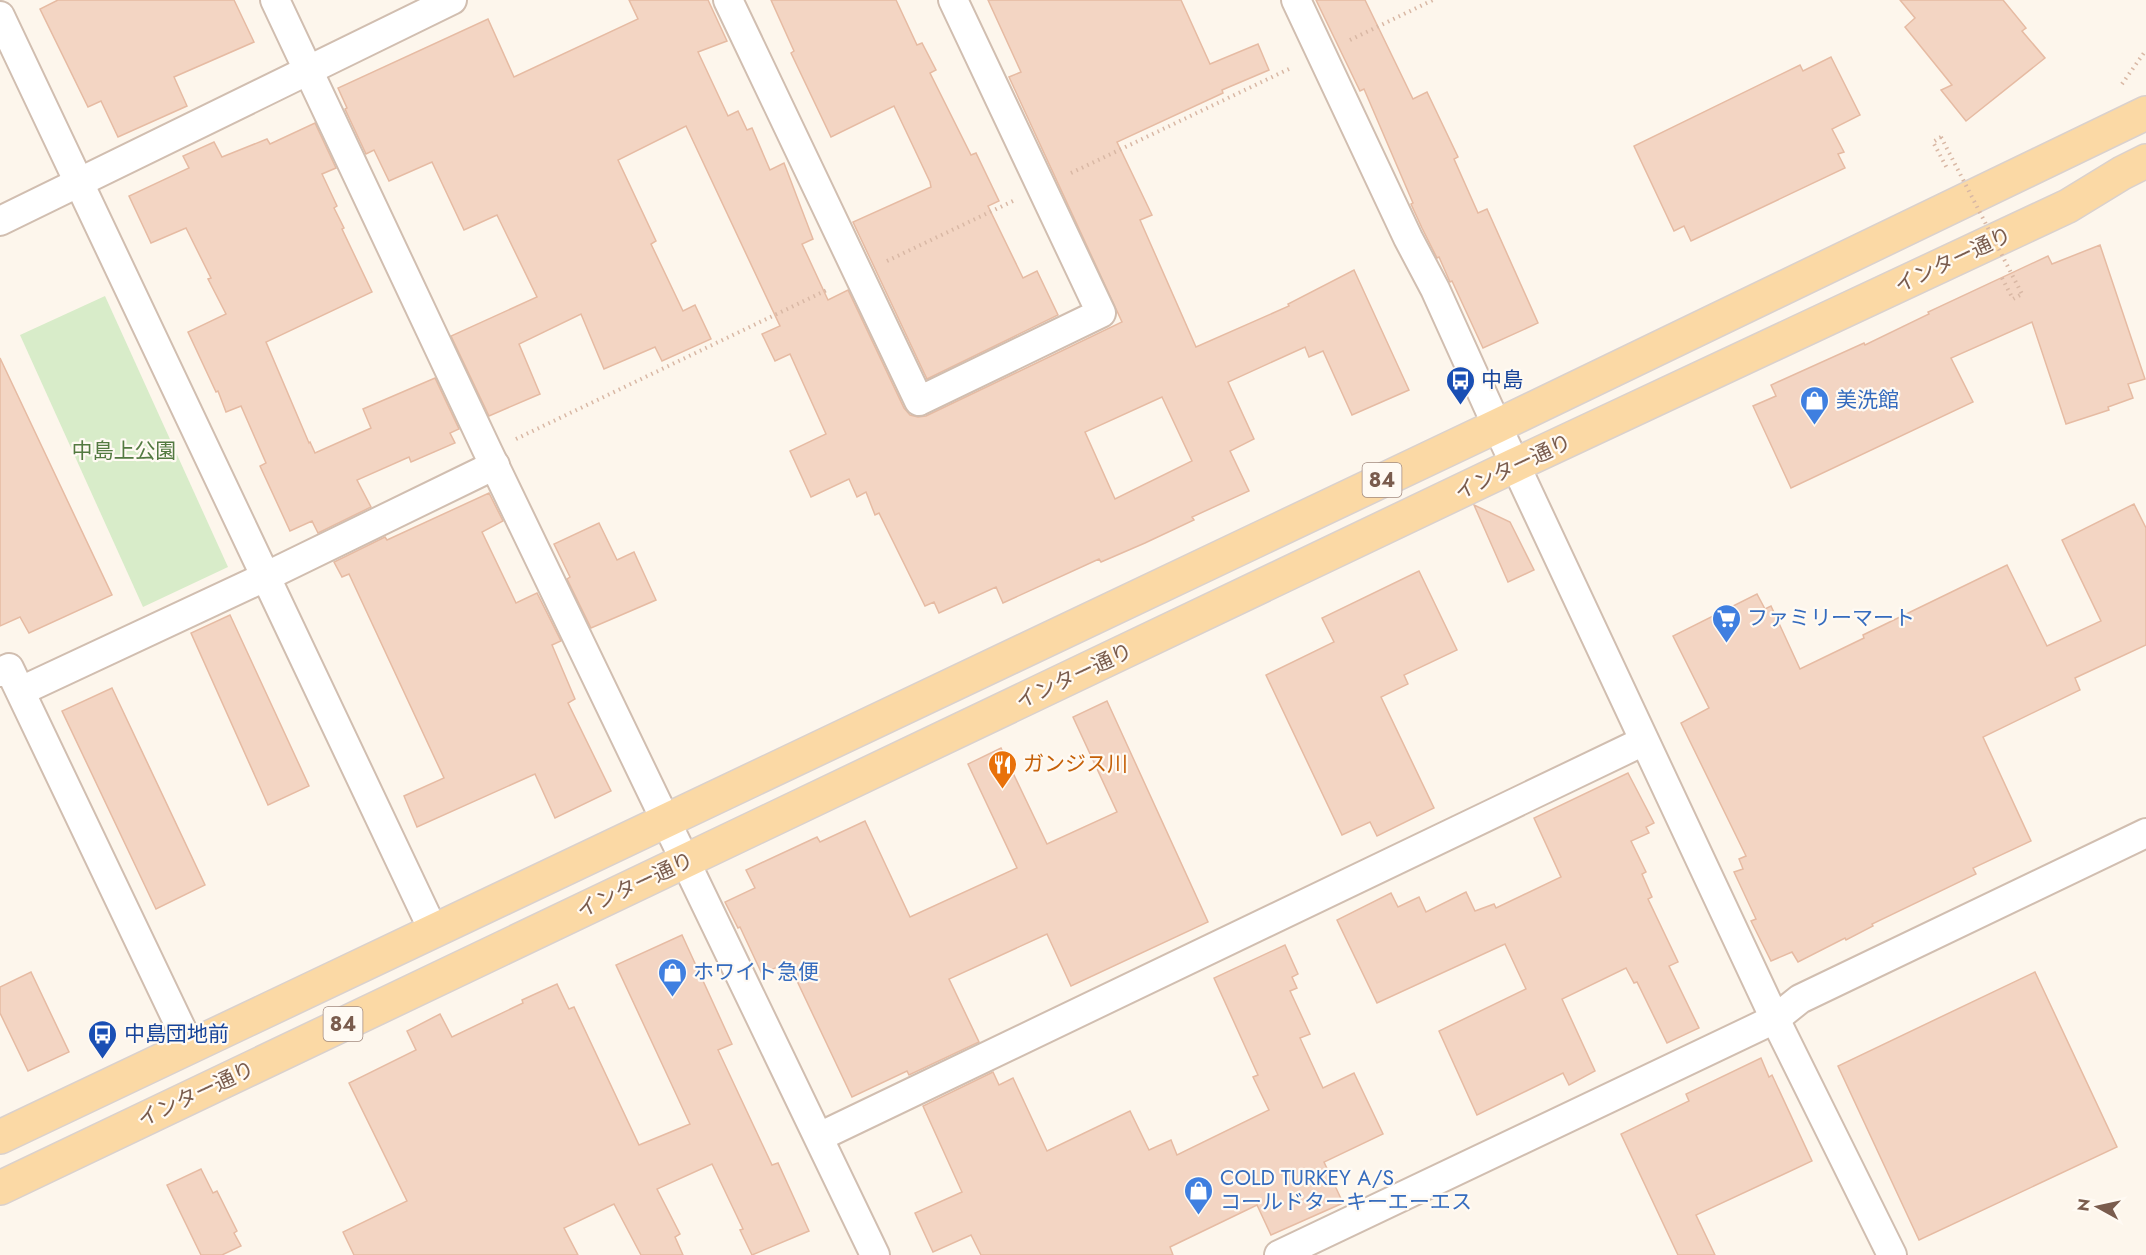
<svg xmlns="http://www.w3.org/2000/svg" width="2146" height="1255" font-family="Jost,'Noto Sans JP',sans-serif">
<style>
.green{fill:#d8ecc9}
.building{fill:#f3d5c3;stroke:#e6bba3;stroke-width:1.5;fill-rule:evenodd}
.lines{fill:none;stroke-linecap:round;stroke-linejoin:round}
.street-casing{stroke:#d1beb0;stroke-width:32}
.primary-casing{stroke:#dad1cd;stroke-width:36}
.path{stroke:#d9b8a5;stroke-width:4;stroke-dasharray:1.5 4.5;stroke-linecap:butt}
.street{stroke:#fff;stroke-width:28}
.primary{stroke:#fbd9a5;stroke-width:33}
.path-bridge{stroke:#d9b8a5;stroke-width:4;stroke-dasharray:1.5 4.5;stroke-linecap:butt}
.labels{text-anchor:middle;stroke-width:4.5;stroke-linejoin:round;paint-order:stroke}
.shield{fill:#fffaf3;stroke:#a28b7f;stroke-width:1.5}
.shield-label{font-size:20px;font-weight:bold;fill:#7a5c4d}
.street-label{font-size:21px;fill:#7a5c4d;stroke:#fffaf3}
.transit-label{font-size:21px;fill:#164399;stroke:#fffaf3;text-anchor:start}
.shop-label{font-size:21px;fill:#366cbe;stroke:#fffaf3;text-anchor:start}
.park-label{font-size:21px;fill:#537a41;stroke:#fffaf3}
.food-label{font-size:21px;fill:#c56008;stroke:#fffaf3;text-anchor:start}
</style>
<rect width="100%" height="100%" fill="#fdf6ec"/>
<!-- green -->
<path class="green" d="M105,296L228,567L143,607L20,335Z"/>
<!-- building -->
<g class="building">
<path d="M58,0H234L254,42L174,77L187,106L118,137L101,101L88,107L40,9Z"/>
<path d="M629,0H708L727,41L698,52L728,116L738,111L747,130L752,128L770,170L784,163L813,239L802,244L828,300L848,290L904,408L910,415L918,417L926,416L1122,322L1009,77L1021,72L988,0H1181L1210,64L1258,44L1269,70L1222,90L1223,93L1117,142L1152,215L1140,220L1196,347L1289,306L1288,304L1354,270L1409,390L1352,415L1323,351L1309,357L1305,347L1228,382L1254,439L1230,451L1249,491L1192,517L1194,520L1145,543L1101,562L1099,559L1003,603L996,587L939,613L934,602L925,606L879,513L875,515L866,492L857,497L849,479L811,497L790,451L826,434L790,354L775,361L762,334L780,326L686,126L618,160L656,241L651,244L683,311L695,305L711,339L662,361L655,347L604,369L581,314L519,344L540,394L489,416L451,336L537,297L497,215L464,230L432,162L389,181L374,150L366,154L345,109L347,108L338,88L488,19L514,77L638,19ZM1162,397L1192,461L1115,499L1085,432Z"/>
<path d="M771,0H896L917,45L922,43L936,70L930,73L971,155L976,153L999,201L988,206L1023,278L1037,271L1058,315L927,379L853,222L931,187L930,182L894,106L831,137L791,53L794,51Z"/>
<path d="M1316,0H1365L1413,99L1427,92L1458,157L1454,159L1478,213L1487,209L1538,323L1483,348L1452,281L1450,282L1439,257L1437,258L1422,228L1411,204L1413,203L1364,89L1360,91Z"/>
<path d="M1900,0H2003L2026,28L2022,31L2045,58L1966,121L1941,90L1952,85L1905,27L1915,18Z"/>
<path d="M1831,57L1860,115L1832,129L1844,152L1838,154L1845,168L1691,241L1684,226L1674,231L1634,146L1800,65L1803,71Z"/>
<path d="M315,123L336,168L322,174L337,206L334,208L344,228L342,229L372,292L266,342L309,443L310,442L315,453L371,428L363,409L435,378L459,429L450,433L455,443L411,462L409,457L357,480L371,507L318,533L312,521L290,531L260,466L266,463L241,406L226,412L218,391L216,392L188,332L226,314L208,279L211,278L186,228L151,243L129,196L189,168L183,156L214,142L222,157L267,139L270,144Z"/>
<path d="M2100,245L2145,379L2128,384L2133,398L2108,407L2109,410L2066,424L2032,322L1951,358L1973,402L1791,488L1753,406L1776,396L1771,385L1864,343L1865,345L1929,314L1928,312L2048,256L2052,264Z"/>
<path d="M0,358L112,595L29,633L20,617L0,626Z"/>
<path d="M489,493L503,521L482,532L516,603L537,593L561,641L552,645L575,699L568,703L611,791L555,818L535,774L417,827L404,796L444,778L349,574L342,577L334,562L385,537L387,540Z"/>
<path d="M2134,504L2146,528V645L2075,678L2080,690L1983,737L2031,841L1973,868L1976,874L1872,924L1873,926L1846,940L1845,938L1798,962L1792,952L1771,961L1751,921L1756,919L1734,872L1743,869L1739,859L1746,856L1681,723L1709,708L1673,636L1757,594L1765,609L1771,606L1800,669L1864,638L1863,635L2007,565L2047,646L2101,621L2062,540Z"/>
<path d="M1474,505L1510,522L1534,570L1508,582Z"/>
<path d="M599,523L617,560L634,552L656,600L591,628L567,579L570,577L554,544Z"/>
<path d="M1419,571L1457,650L1404,675L1408,684L1381,697L1434,808L1377,836L1370,822L1342,835L1266,675L1334,642L1322,618Z"/>
<path d="M230,615L309,786L268,805L191,633Z"/>
<path d="M112,688L205,885L156,909L62,711Z"/>
<path d="M1107,701L1208,922L1071,986L1047,934L949,979L979,1042L909,1075L907,1071L852,1097L788,962L762,974L740,927L738,928L725,902L755,888L746,870L817,837L820,842L865,821L910,917L1017,868L968,764L1001,748L1047,844L1117,812L1073,717Z"/>
<path d="M1628,773L1654,823L1646,827L1649,833L1631,841L1646,872L1642,874L1652,897L1648,899L1678,962L1669,966L1699,1028L1667,1043L1637,982L1634,983L1626,968L1562,999L1595,1071L1569,1085L1563,1073L1477,1115L1439,1031L1526,989L1505,944L1377,1003L1337,920L1391,893L1398,907L1419,897L1426,912L1466,892L1475,911L1494,904L1496,908L1561,877L1534,818Z"/>
<path d="M682,935L732,1044L718,1050L772,1165L778,1163L809,1231L752,1255L740,1230L743,1229L712,1164L657,1189L680,1234L675,1237L683,1255H641L614,1204L564,1228L578,1255H354L343,1232L407,1201L349,1083L416,1050L407,1031L440,1014L452,1037L523,1003L522,1000L557,984L569,1009L574,1007L639,1145L690,1124L616,965Z"/>
<path d="M1285,945L1298,974L1292,977L1297,988L1290,991L1310,1034L1300,1038L1323,1088L1354,1073L1383,1134L1324,1162L1343,1203L1271,1235L1257,1205L1170,1247L1173,1255H981L971,1235L933,1252L915,1213L962,1192L923,1106L993,1072L999,1085L1013,1078L1047,1151L1130,1111L1149,1150L1171,1140L1177,1155L1269,1110L1253,1077L1258,1075L1214,978Z"/>
<path d="M31,972L69,1052L28,1071L0,1013V987Z"/>
<path d="M2035,972L2117,1147L1919,1240L1838,1066Z"/>
<path d="M1761,1058L1769,1077L1772,1075L1812,1161L1696,1215L1715,1255H1678L1621,1134L1689,1101L1686,1094Z"/>
<path d="M201,1169L213,1193L217,1191L237,1231L234,1233L241,1246L222,1255H201L167,1185Z"/>
</g>
<g class="lines">
<defs>
<g id="street">
<path d="M275,0L488,452L875,1255"/>
<path d="M728,0L919,401L1101,313L953,0"/>
<path d="M1296,0L1408,238L1435,289L1497,426L1775,1019L1892,1255"/>
<path d="M0,16L434,932"/>
<path d="M0,221L452,0"/>
<path d="M0,672L9,668L190,1047"/>
<path d="M21,691L267,576L495,465"/>
<path d="M819,1137L1644,741"/>
<path d="M1279,1255L1775,1019L1800,999L2146,833"/>
</g>
<g id="primary">
<path d="M0,1137L1497,426L2146,113"/>
<path d="M0,1188L1515,465L2068,206L2122,173L2146,161"/>
</g>
</defs>
<!-- street casing -->
<use href="#street" class="street-casing"/>
<!-- primary casing -->
<use href="#primary" class="primary-casing"/>
<!-- path -->
<g class="path">
<path d="M1350,40L1433,0"/>
<path d="M2122,84L2146,50"/>
<path d="M1941,137L1933,142L1948,170"/>
<path d="M1071,173L1291,68"/>
<path d="M887,261L1013,201"/>
<path d="M2002,278L2013,299L2022,294"/>
<path d="M516,439L829,289"/>
</g>
<!-- street -->
<use href="#street" class="street"/>
<!-- primary -->
<use href="#primary" class="primary"/>
<!-- path-bridge -->
<path class="path-bridge" d="M1941,137L2022,294"/>
</g>
<!-- icons -->
<defs>
<symbol id="bus-pin" viewBox="-11 -11 22 30"><path d="M0 17L-7.5 6A9.5 9.5 0 1 1 7.5 6Z" fill="#1a4fb4" stroke="#fffaf3"/><path d="M-5-6H5V4H4V6H2V4H-2V6H-4V4H-5ZM-3.5-4V0h7V-4ZM-3.5 1.2v1.5H-2V1.2ZM2 1.2v1.5H3.5V1.2Z" fill="#fff"/></symbol>
<symbol id="shop-pin" viewBox="-11 -11 22 30"><path d="M0 17L-7.5 6A9.5 9.5 0 1 1 7.5 6Z" fill="#3f7fe0" stroke="#fffaf3"/><path d="M-5-2.5h2.3a2.7 3.5 0 0 1 5.4 0H5L5.5 6h-11ZM-1.5-2.5h3a1.5 2.3 0 0 0-3 0Z" fill="#fff"/></symbol>
<symbol id="supermarket-pin" viewBox="-11 -11 22 30"><path d="M0 17L-7.5 6A9.5 9.5 0 1 1 7.5 6Z" fill="#3f7fe0" stroke="#fffaf3"/><path d="M-6-5.5h2.5l.6 2H6L4.5 2H-2.5L-4.4-4H-6ZM-1.5 3.2a1.3 1.3 0 1 0 .1 0ZM3 3.2a1.3 1.3 0 1 0 .1 0Z" fill="#fff"/></symbol>
<symbol id="restaurant-pin" viewBox="-11 -11 22 30"><path d="M0 17L-7.5 6A9.5 9.5 0 1 1 7.5 6Z" fill="#e8710a" stroke="#fffaf3"/><path d="M-5-6h1v4h1v-4h1v4h1v-4h1v5L-1.5 .5V6h-2V.5L-5-1ZM5-6V6H3V1.5H1.5Q1.5-4 5-6Z" fill="#fff"/></symbol>
</defs>
<g fill-rule="evenodd">
<use href="#bus-pin" x="1444" y="364" width="33" height="45"/>
<use href="#shop-pin" x="1798" y="384" width="33" height="45"/>
<use href="#supermarket-pin" x="1710" y="602" width="33" height="45"/>
<use href="#restaurant-pin" x="986" y="748" width="33" height="45"/>
<use href="#shop-pin" x="656" y="956" width="33" height="45"/>
<use href="#bus-pin" x="86" y="1018" width="33" height="45"/>
<use href="#shop-pin" x="1182" y="1174" width="33" height="45"/>
</g>
<g class="labels">
<!-- shield labels -->
<g class="shield">
<rect x="1362.5" y="463" width="39" height="34" rx="4.5"/>
<rect x="323.5" y="1007" width="39" height="34" rx="4.5"/>
</g>
<g class="shield-label">
<text x="1382" y="487">84</text>
<text x="343" y="1031">84</text>
</g>
<!-- street labels -->
<g class="street-label">
<text transform="translate(1953 260) rotate(-25)" y="7">インター通り</text>
<text transform="translate(1513 467) rotate(-25)" y="7">インター通り</text>
<text transform="translate(1074 676) rotate(-25)" y="7">インター通り</text>
<text transform="translate(635 885) rotate(-25)" y="7">インター通り</text>
<text transform="translate(196 1094) rotate(-25)" y="7">インター通り</text>
</g>
<!-- transit labels -->
<g class="transit-label">
<text x="1481" y="387">中島</text>
<text x="124" y="1041">中島団地前</text>
</g>
<!-- shop labels -->
<g class="shop-label">
<text x="1836" y="407">美洗館</text>
<text x="1747" y="625">ファミリーマート</text>
<text x="693" y="979">ホワイト急便</text>
<text x="1220" y="1185">COLD TURKEY A/S<tspan x="1220" dy="24">コールドターキーエーエス</tspan></text>
</g>
<!-- park labels -->
<g class="park-label">
<text x="124" y="458">中島上公園</text>
</g>
<!-- food labels -->
<g class="food-label">
<text x="1023" y="771">ガンジス川</text>
</g>
</g>
<!-- north arrow -->
<g transform="translate(2098 1207) rotate(278)" stroke="#fffaf3" stroke-width="4.5" paint-order="stroke">
<path d="M0-4.5L10 22L0 15L-10 22Z" fill="#7a5c4d"/>
<text y="-9" font-size="16" font-weight="bold" text-anchor="middle" fill="#7a5c4d">N</text>
</g>
</svg>
